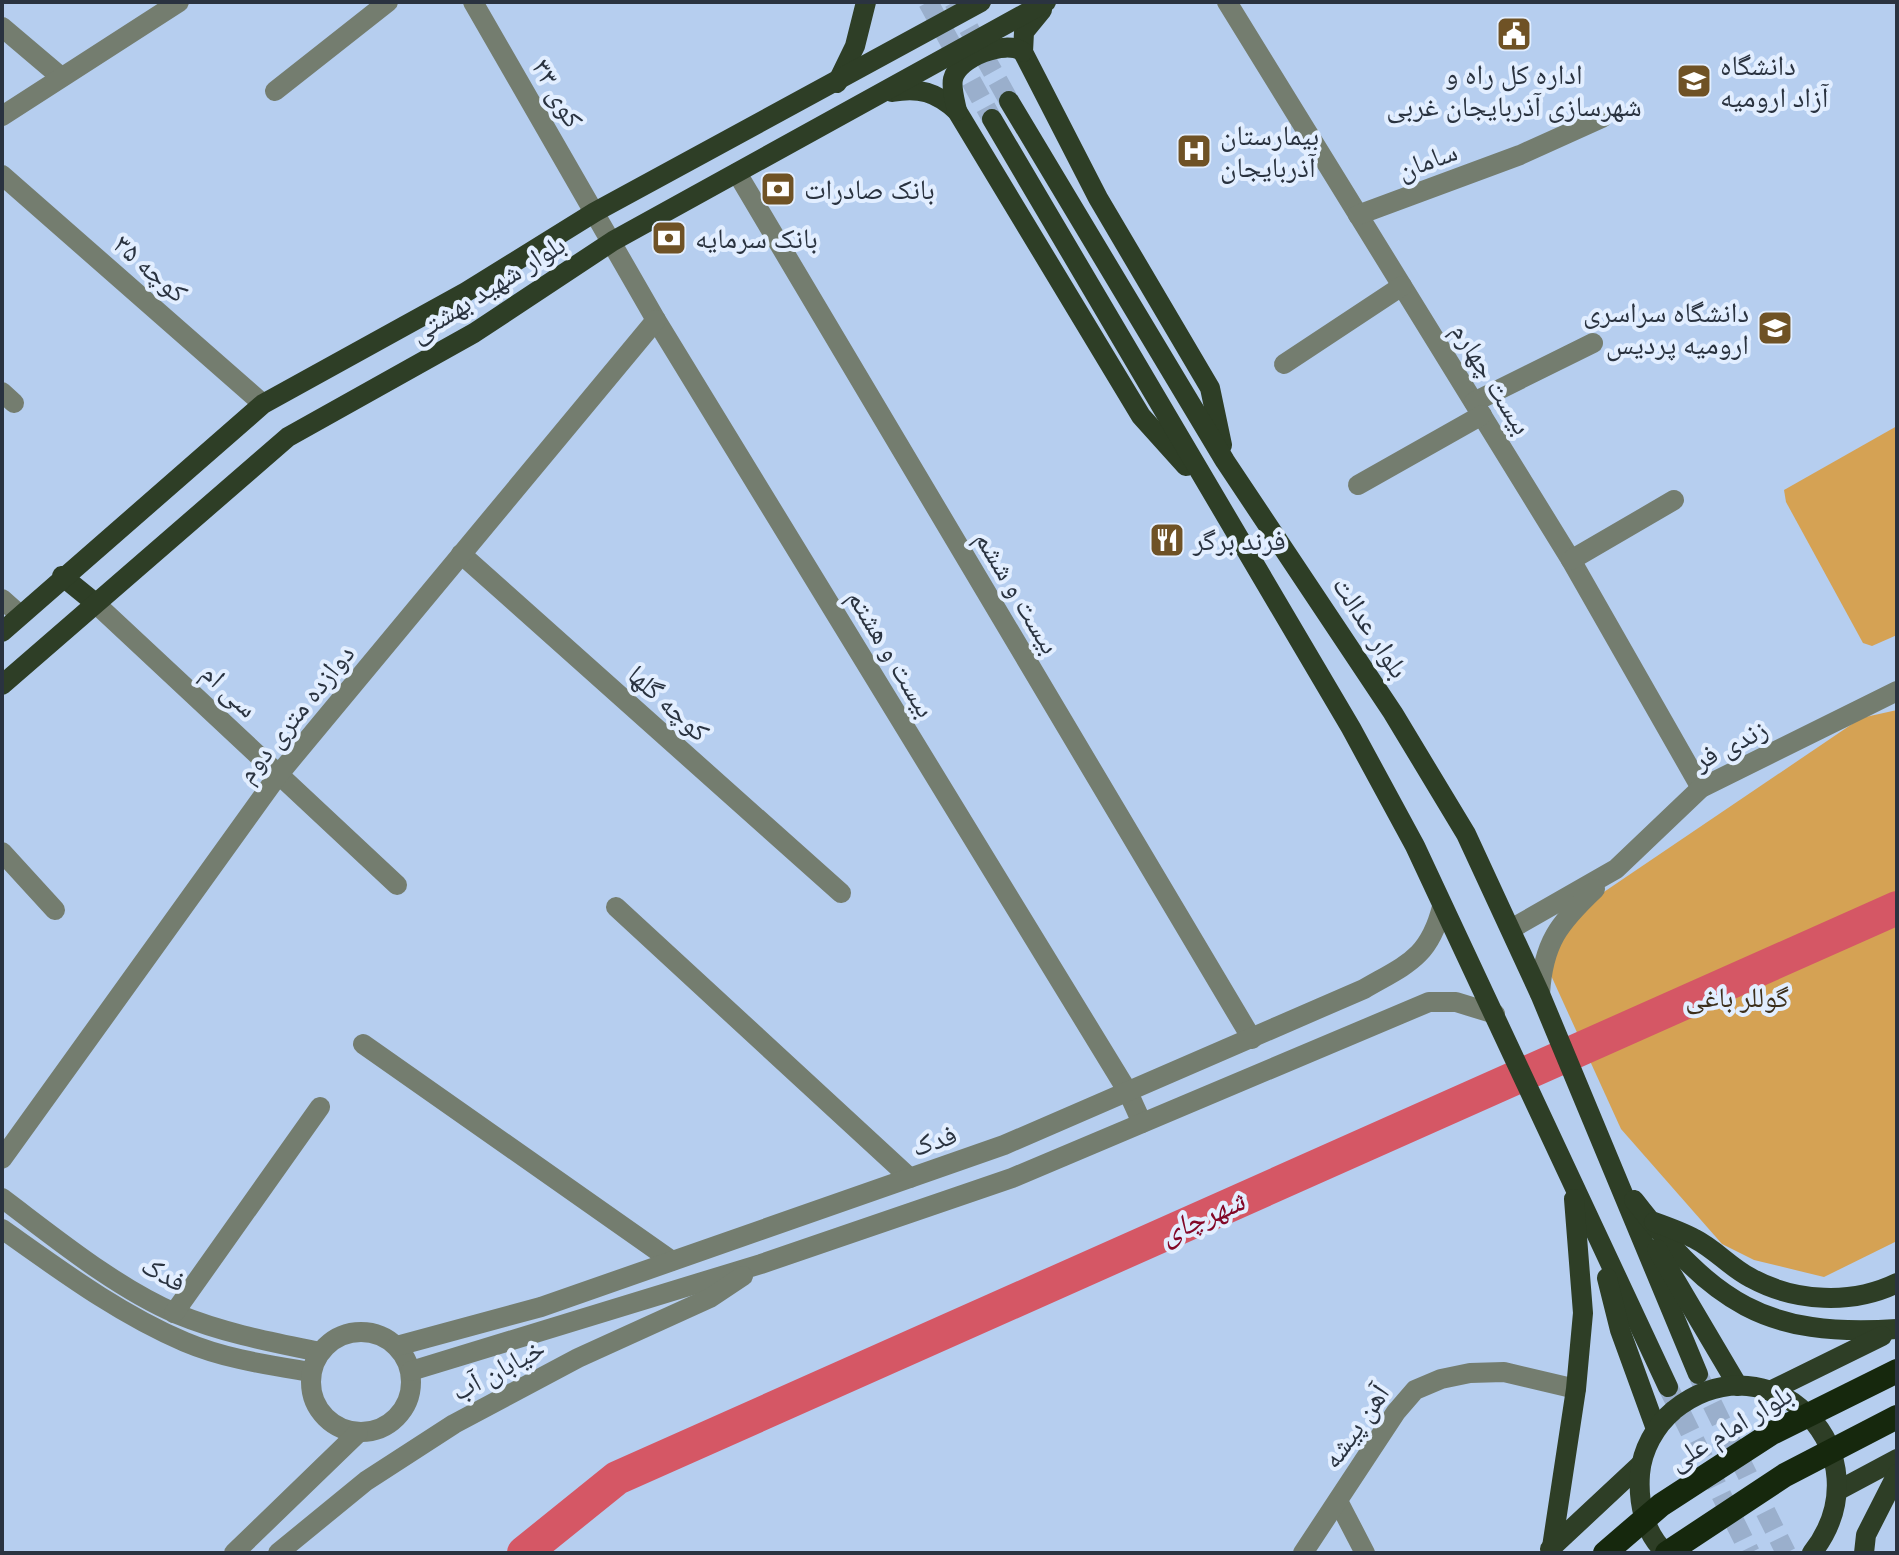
<svg xmlns="http://www.w3.org/2000/svg" width="1899" height="1555" font-family="Karla,'Noto Naskh Arabic',sans-serif">
<style>
.green{fill:#d5a254}
.lines{fill:none;stroke-linecap:round;stroke-linejoin:round}
.river{stroke:#d55765;stroke-width:34}
.major-tunnel{stroke:#9aafcc;stroke-width:20;stroke-dasharray:20 10;stroke-linecap:butt}
.minor{stroke:#747d6f;stroke-width:20}
.major{stroke:#2e3e26;stroke-width:20}
.highway-bridge{stroke:#16280d;stroke-width:24}
.labels{text-anchor:middle;stroke-width:8;stroke-linejoin:round;paint-order:stroke}
.poi-label{font-size:28px;fill:#2a3340;stroke:#e2eeff;text-anchor:start}
.street-label{font-size:28px;fill:#2a3340;stroke:#e2eeff}
.park-label{font-size:28px;fill:#3c2f1b;stroke:#e2eeff}
.water-label{font-size:30px;font-style:italic;fill:#820727;stroke:#e2eeff}
</style>
<rect width="100%" height="100%" fill="#b6ceef"/>
<!-- green -->
<g class="green">
<path d="M1897,426V635L1872,646L1863,643L1786,502L1784,490Z"/>
<path d="M1897,710V1241L1824,1277L1754,1260L1722,1244L1621,1129L1549,971L1553,951L1595,898L1861,718Z"/>
</g>
<g class="lines">
<!-- river -->
<path class="river" d="M524,1553L617,1478L1897,908"/>
<!-- major-tunnel -->
<g class="major-tunnel">
<path d="M928,2L992,119"/>
<path d="M954,2L1009,101"/>
<path d="M1699,1377L1786,1553"/>
<path d="M1668,1387L1750,1553"/>
</g>
<!-- minor -->
<g class="minor">
<path d="M473,2L656,320L1128,1092L1142,1123"/>
<path d="M1227,2L1571,560L1701,788"/>
<path d="M2,27L61,77"/>
<path d="M275,91L388,2"/>
<path d="M2,116L179,2"/>
<path d="M737,173L1252,1039"/>
<path d="M2,175L263,404"/>
<path d="M1358,215L1520,155L1602,118"/>
<path d="M1284,364L1402,286"/>
<path d="M2,392L14,403"/>
<path d="M1474,402L1593,343"/>
<path d="M1358,485L1482,415"/>
<path d="M461,554L841,893"/>
<path d="M1571,560L1674,500"/>
<path d="M2,599L20,615"/>
<path d="M94,602L397,885"/>
<path d="M2,852L55,910"/>
<path d="M616,907L910,1178"/>
<path d="M1511,929L1616,869L1701,788L1897,691"/>
<path d="M1540,994C1543,943 1559,923 1595,889"/>
<path d="M363,1044L672,1261"/>
<path d="M2,1159L279,774L656,320"/>
<path d="M2,1198C54,1237 116,1288 177,1314C223,1333 271,1342 320,1352"/>
<path d="M2,1229C60,1270 119,1314 185,1342C225,1359 269,1365 311,1372"/>
<path d="M174,1313L320,1107"/>
<circle cx="361" cy="1382" r="50"/>
<path d="M397,1346L541,1307L1004,1145L1364,989C1407,964 1429,958 1442,907"/>
<path d="M411,1371L761,1264L1012,1178L1429,1002H1456L1495,1014"/>
<path d="M1338,1501L1365,1553"/>
<path d="M234,1553L358,1433"/>
<path d="M278,1553L366,1481L454,1424L578,1358L710,1298L743,1276"/>
<path d="M1303,1553L1396,1412L1415,1390L1441,1379L1470,1373L1504,1372L1576,1389"/>
</g>
<!-- major -->
<g class="major">
<path d="M1042,10L1024,32L1023,52L1098,198L1210,388L1222,445"/>
<path d="M837,83L855,46L866,2"/>
<path d="M892,92C919,87 936,92 957,111L1141,416L1186,466"/>
<path d="M1009,101L1225,461L1393,713L1466,834L1540,994L1698,1374"/>
<path d="M957,111C955,101 951,88 953,79C958,57 1006,39 1023,52"/>
<path d="M992,119L1351,728L1415,846L1668,1387"/>
<path d="M62,576L94,602"/>
<path d="M2,632L263,404L466,292L595,212L981,2"/>
<path d="M2,685L288,437L474,333L613,241L1046,2"/>
<path d="M1634,1200C1713,1302 1765,1338 1897,1329"/>
<path d="M1654,1222C1668,1227 1682,1232 1695,1239C1715,1249 1731,1268 1751,1278C1795,1302 1852,1305 1897,1283"/>
<path d="M1657,1249L1738,1386"/>
<path d="M1607,1278L1620,1330L1656,1429"/>
<path d="M1770,1391L1882,1336"/>
<path d="M1839,1490L1897,1459"/>
<path d="M1552,1547L1576,1389L1583,1313L1574,1199"/>
<path d="M1550,1549L1641,1464"/>
<path d="M1666,1553C1644,1533 1638,1502 1640,1474C1642,1450 1655,1426 1674,1410C1771,1333 1889,1454 1812,1553"/>
<path d="M1864,1553L1866,1535L1897,1474"/>
</g>
<!-- highway-bridge -->
<g class="highway-bridge">
<path d="M1605,1553L1661,1505L1772,1433L1897,1371"/>
<path d="M1667,1553L1785,1475L1897,1417"/>
</g>
</g>
<!-- icons -->
<defs>
<symbol id="civic-square" viewBox="-11 -11 22 22"><rect x="-9" y="-9" width="18" height="18" rx="4" fill="#6f5225" stroke="#e2eeff"/><path d="M-.6-6.5H3V-4.5H.6V-3L4-1V1h2V6H-6V1h2V-1L-.6-3ZM-1.2 2.5V6h2.4V2.5Z" fill="#fff"/></symbol>
<symbol id="university-square" viewBox="-11 -11 22 22"><rect x="-9" y="-9" width="18" height="18" rx="4" fill="#6f5225" stroke="#e2eeff"/><path d="M0-5L7-2L0 1L-7-2ZM-4 1L0 2.5L4 1V4Q0 6-4 4Z" fill="#fff"/></symbol>
<symbol id="hospital-square" viewBox="-11 -11 22 22"><rect x="-9" y="-9" width="18" height="18" rx="4" fill="#6f5225" stroke="#e2eeff"/><path d="M-5-5h3v3.5h4V-5h3V5h-3V1.5h-4V5h-3Z" fill="#fff"/></symbol>
<symbol id="bank-square" viewBox="-11 -11 22 22"><rect x="-9" y="-9" width="18" height="18" rx="4" fill="#6f5225" stroke="#e2eeff"/><path d="M-6-4H6V4H-6ZM0-2.3a2.3 2.3 0 1 0 0 4.6a2.3 2.3 0 1 0 0-4.6Z" fill="#fff"/></symbol>
<symbol id="restaurant-square" viewBox="-11 -11 22 22"><rect x="-9" y="-9" width="18" height="18" rx="4" fill="#6f5225" stroke="#e2eeff"/><path d="M-5-6h1v4h1v-4h1v4h1v-4h1v5L-1.5 .5V6h-2V.5L-5-1ZM5-6V6H3V1.5H1.5Q1.5-4 5-6Z" fill="#fff"/></symbol>
</defs>
<g fill-rule="evenodd">
<use href="#civic-square" x="1494" y="14" width="40" height="40"/>
<use href="#university-square" x="1674" y="61" width="40" height="40"/>
<use href="#hospital-square" x="1174" y="131" width="40" height="40"/>
<use href="#bank-square" x="758" y="169" width="40" height="40"/>
<use href="#bank-square" x="649" y="218" width="40" height="40"/>
<use href="#university-square" x="1755" y="308" width="40" height="40"/>
<use href="#restaurant-square" x="1147" y="520" width="40" height="40"/>
</g>
<g class="labels">
<!-- poi labels -->
<g class="poi-label">
<text x="1720" y="75">دانشگاه<tspan x="1720" dy="32">آزاد ارومیه</tspan></text>
<text x="1514" y="84" text-anchor="middle">اداره کل راه و<tspan x="1514" dy="32">شهرسازی آذربایجان غربی</tspan></text>
<text x="1220" y="145">بیمارستان<tspan x="1220" dy="32">آذربایجان</tspan></text>
<text x="804" y="199">بانک صادرات</text>
<text x="695" y="248">بانک سرمایه</text>
<text x="1749" y="322" text-anchor="end">دانشگاه سراسری<tspan x="1749" dy="32">ارومیه پردیس</tspan></text>
<text x="1193" y="550">فرند برگر</text>
</g>
<!-- street labels -->
<g class="street-label">
<text transform="translate(558 93) rotate(60)" y="10">کوی ۳۳</text>
<text transform="translate(1427 160) rotate(-20)" y="10">سامان</text>
<text transform="translate(151 268) rotate(41)" y="10">کوچه ۳۵</text>
<text transform="translate(487 288) rotate(-32)" y="10">بلوار شهید بهشتی</text>
<text transform="translate(1492 378) rotate(58)" y="10">بیست چهارم</text>
<text transform="translate(1018 592) rotate(59)" y="10">بیست و ششم</text>
<text transform="translate(1371 627) rotate(57)" y="10">بلوار عدالت</text>
<text transform="translate(892 653) rotate(59)" y="10">بیست و هشتم</text>
<text transform="translate(230 690) rotate(43)" y="10">سی ام</text>
<text transform="translate(669 703) rotate(42)" y="10">کوچه گلها</text>
<text transform="translate(295 713) rotate(-51)" y="10">دوازده متری دوم</text>
<text transform="translate(1730 744) rotate(-27)" y="10">زندی فر</text>
<text transform="translate(934 1140) rotate(-19)" y="10">فدک</text>
<text transform="translate(164 1273) rotate(29)" y="10">فدک</text>
<text transform="translate(498 1369) rotate(-28)" y="10">خیابان آب</text>
<text transform="translate(1355 1426) rotate(-55)" y="10">آهن پیشه</text>
<text transform="translate(1730 1427) rotate(-31)" y="10">بلوار امام علی</text>
</g>
<!-- park labels -->
<g class="park-label">
<text x="1737" y="1007">گوللر باغی</text>
</g>
<!-- water labels -->
<g class="water-label">
<text transform="translate(1202 1217) rotate(-24)" y="10">شهرچای</text>
</g>
</g>
<!-- border -->
<rect width="1899" height="1555" fill="none" stroke="#2a3340" stroke-width="8"/>
</svg>
